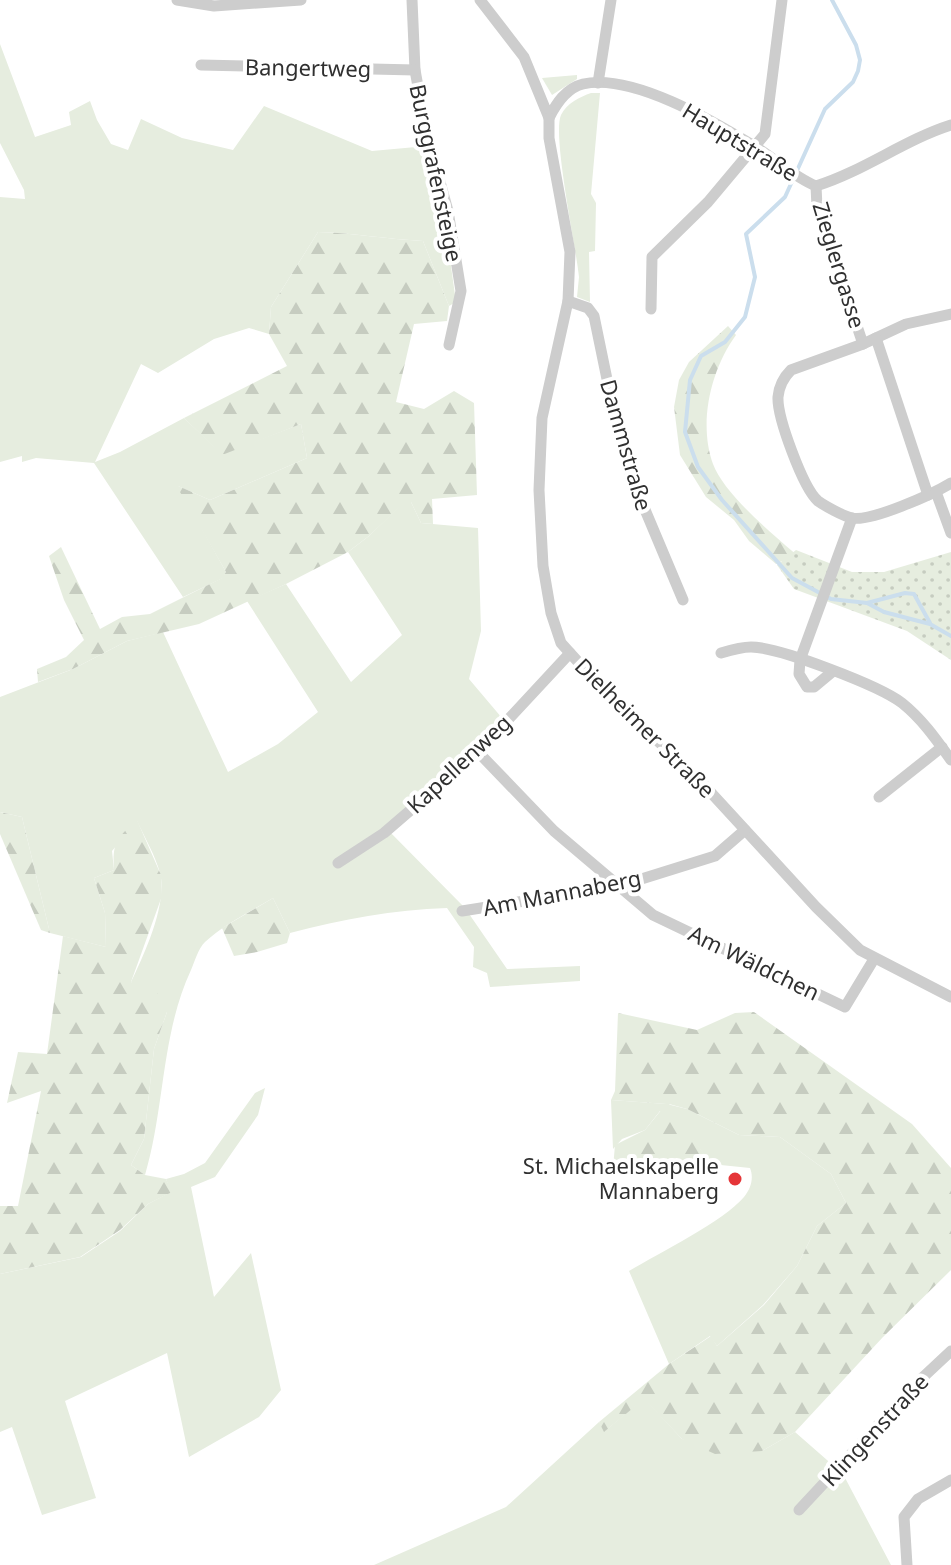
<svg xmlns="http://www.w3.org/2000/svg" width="951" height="1565" font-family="'Noto Sans',sans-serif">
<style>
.green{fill:#e6eddf}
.forest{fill:url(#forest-firs)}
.park{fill:url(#park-dots)}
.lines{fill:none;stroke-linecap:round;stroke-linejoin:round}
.stream{stroke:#cbdeed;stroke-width:4}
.street{stroke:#cdcdcd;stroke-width:11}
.poi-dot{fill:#e53538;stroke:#fff;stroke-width:3}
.labels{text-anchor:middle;stroke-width:8;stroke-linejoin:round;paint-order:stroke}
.street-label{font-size:22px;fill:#303030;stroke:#fff}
.poi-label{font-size:22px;fill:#303030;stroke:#fff;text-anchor:end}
</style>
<defs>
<pattern id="forest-firs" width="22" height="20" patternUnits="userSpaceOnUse" patternTransform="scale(2)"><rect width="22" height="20" fill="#e6eddf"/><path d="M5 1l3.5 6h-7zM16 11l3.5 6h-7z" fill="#c6ccc0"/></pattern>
<pattern id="park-dots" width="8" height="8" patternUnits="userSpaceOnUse" patternTransform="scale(2)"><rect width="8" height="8" fill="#e6eddf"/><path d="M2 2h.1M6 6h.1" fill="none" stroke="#c6ccc0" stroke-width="1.8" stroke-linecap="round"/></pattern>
</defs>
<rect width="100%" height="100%" fill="#fff"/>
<!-- green -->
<g class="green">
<path d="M0,44L35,137L71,125L69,112L90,101L97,120L111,144L128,150L141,119L182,138L233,150L264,106L372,151L427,146L443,210L456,302L449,306L423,241C387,239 353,233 318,232L271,307L269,334L249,328L214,339L158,373L141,364L95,462L120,452L184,418L222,454L301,424L307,458L210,500L178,486L226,572L223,578L183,597L94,463L36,458L22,462V456L0,462V197L25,199L24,190L0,143Z"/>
<path d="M577,75V79L552,95L542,78Z"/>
<path d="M591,93H600L591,194L596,203L595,251L589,252L590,302L577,297L579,277C576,247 552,135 561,115C567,103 580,97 591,93Z"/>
<path d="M404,502H411L421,523L478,528L481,631L469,679L502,718L463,759L385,827L465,908L507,969L580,966V981L490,987L487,973L473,967L474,947L447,908C393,910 343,919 290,933L273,898C250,912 224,924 205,942C198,949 195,961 191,970C161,1034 165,1108 145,1175L131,1165L144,1139L154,1049L167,1012L131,982C144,955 168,903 160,873C155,855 145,838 137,821L112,851L114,870L94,878L105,913L106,947L50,933L22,817L0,812V697L73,669L127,641L163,632L228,772L278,744L318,712L247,601L286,584L351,682L402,635L348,552L369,536Z"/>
<path d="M265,1088L258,1115L215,1177L191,1187L214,1297L251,1253L281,1390L259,1417L189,1457L167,1353L65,1401L96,1498L42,1515L12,1427L0,1432V1274L81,1257L120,1231L148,1204L171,1192L166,1179L184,1174L205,1163L255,1093Z"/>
<path d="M611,1100L667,1104L687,1109L739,1135L780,1137L831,1174L846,1203L817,1226L797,1266L763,1305L717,1346L710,1336L669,1364L629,1271C659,1253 724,1221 744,1197C751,1188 754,1178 750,1168L711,1164L681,1123L660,1111L645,1130L622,1139L613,1149Z"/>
<path d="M644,1398L682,1439L762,1451L795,1432L843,1474L891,1565H374L506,1507L599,1422L605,1431Z"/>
</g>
<!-- forest -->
<g class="forest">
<path d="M318,232C353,233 387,239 423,241L449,306L447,321L414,324L396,402L424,409L454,391L474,403L477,495L432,499L433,524L421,523L411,502H405L369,536L348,552L286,584L199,624L127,641L73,669L38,682L37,669L66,657L84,640L64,600L49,556L61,547L100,629L122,617L150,614L222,578L226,572L176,485L210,500L307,458L301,424L222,455L184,418L287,366L269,334L271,307Z"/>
<path d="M728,326L736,335C711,369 698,423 713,464C726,499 791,550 820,574L782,561L776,564L749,541L734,520L706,497L680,455L674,407L679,380L689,362Z"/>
<path d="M0,812L22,817L50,933L41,930L0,834Z"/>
<path d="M137,820L161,875L162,896L131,982L167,998V1012L154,1049L144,1139L131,1165L145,1175L166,1179L172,1192L148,1204L120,1230L80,1257L0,1274V1206H18L41,1091L7,1103L18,1052L47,1054L63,936L106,947L105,913L94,878L114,870C112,842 117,838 137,820Z"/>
<path d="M273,898L290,933L287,943L257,952L234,956L222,928Z"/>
<path d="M754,1012L912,1124L951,1168V1270L883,1337L795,1432L762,1451L715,1454L682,1439L644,1399L604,1432L599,1422L669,1364L711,1336L717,1346L764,1305L797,1266L817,1226L846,1203L831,1174L780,1137L739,1135L687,1109L669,1104L711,1164C677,1161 646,1155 613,1168L615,1145L645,1130L666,1104L611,1100L615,1091L618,1013L697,1030L735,1013Z"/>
</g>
<!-- park -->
<path class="park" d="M796,550L852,572H884L951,552V660L907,631L794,589L777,565Z"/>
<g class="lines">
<!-- stream -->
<g class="stream">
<path d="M832,0L856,45L860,60L858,71L853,82L825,109L785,197L746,234L755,277L745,317L725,342L701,356L690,380L685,432L698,467L722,500L792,578L831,599L867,603L884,612L930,624L951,636"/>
<path d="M867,603L905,593L914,594L930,623"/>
</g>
<!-- street -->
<g class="street">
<path d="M177,0L214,6L301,0"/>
<path d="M412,0L415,70L426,131L448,211L461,291L449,345"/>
<path d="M480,0L524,57L549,118C556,104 566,88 583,84C632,73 713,121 754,146C775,159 794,177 816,186C864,171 904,140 951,125"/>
<path d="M201,65L415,70"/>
<path d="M598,83L611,0"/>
<path d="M549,118V138L570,252L568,301L542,418L539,490L543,566L551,613L561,643L599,685L703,784L816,907L860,950L951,997"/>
<path d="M816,186L817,207L863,344"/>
<path d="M568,301L588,308L594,316L615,418L630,474L683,600"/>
<path d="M651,309L652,257L708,202L765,134L782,0"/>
<path d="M951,314L906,324L863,344L791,370C783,378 779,386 778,397C777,417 803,488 818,501C825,506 843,516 852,518C871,522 933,494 951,483"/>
<path d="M876,338L928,495"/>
<path d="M936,492L951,533"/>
<path d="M721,653C731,650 741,647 751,647C779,647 880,686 902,703C922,719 936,739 951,760"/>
<path d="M832,672L814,687H807L799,674L800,660L852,518"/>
<path d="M478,752L554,831L653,915L845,1007L874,959"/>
<path d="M879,797L942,747"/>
<path d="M338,863L384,833L478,752L570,653"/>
<path d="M462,911L619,886L715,856L745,830"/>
<path d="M799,1510L920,1380L951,1351"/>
<path d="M907,1565L904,1517L918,1499L951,1480"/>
</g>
</g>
<!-- markers -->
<circle class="poi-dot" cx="735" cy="1179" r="8"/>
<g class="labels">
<!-- street labels -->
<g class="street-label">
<text transform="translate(308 68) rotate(1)" y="8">Bangertweg</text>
<text transform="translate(740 142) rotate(31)" y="8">Hauptstraße</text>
<text transform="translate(436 173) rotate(78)" y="8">Burggrafensteige</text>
<text transform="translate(839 265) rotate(73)" y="8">Zieglergasse</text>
<text transform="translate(626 445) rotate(74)" y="8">Dammstraße</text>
<text transform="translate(645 728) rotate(45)" y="8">Dielheimer Straße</text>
<text transform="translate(459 764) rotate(-43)" y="8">Kapellenweg</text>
<text transform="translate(562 893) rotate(-11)" y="8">Am Mannaberg</text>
<text transform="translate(754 963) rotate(26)" y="8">Am Wäldchen</text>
<text transform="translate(875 1430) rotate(-47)" y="8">Klingenstraße</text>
</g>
<!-- poi labels -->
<g class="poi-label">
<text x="719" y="1174">St. Michaelskapelle<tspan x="719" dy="25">Mannaberg</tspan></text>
</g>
</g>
</svg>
